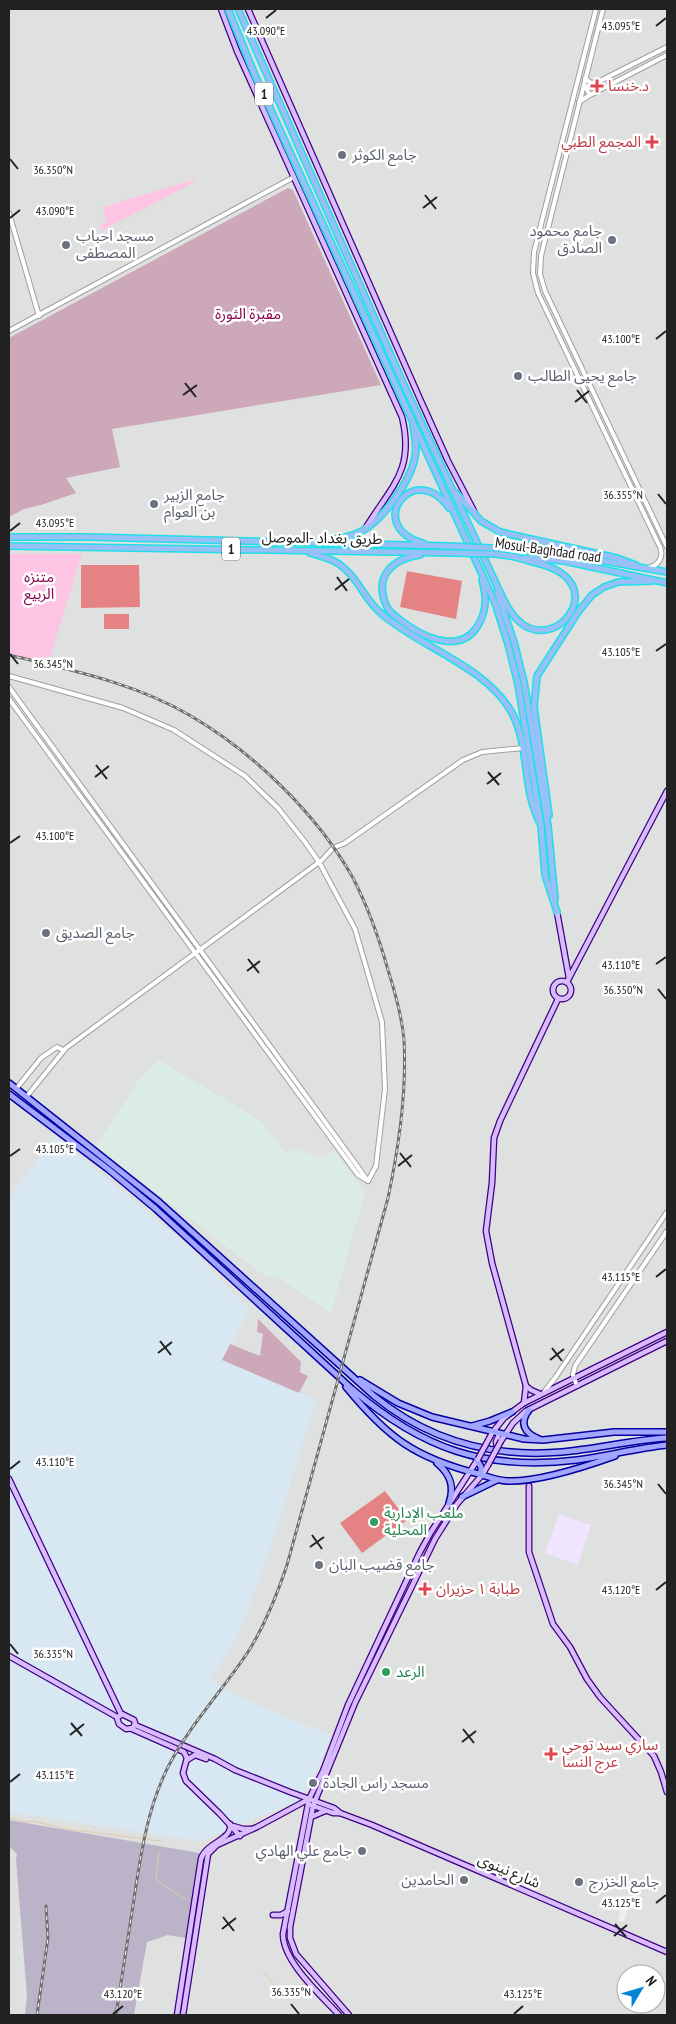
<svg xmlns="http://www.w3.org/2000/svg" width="676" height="2024" font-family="'PT Sans Narrow','Noto Sans Arabic',sans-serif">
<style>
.residential{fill:#dfe0e0;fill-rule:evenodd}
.commercial{fill:#d8e8f3}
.industrial{fill:#daece4}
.education{fill:#efe5ff}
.construction{fill:#bbb3c8}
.cemetery{fill:#cda8b9}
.park{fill:#fdc5e3}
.pitch{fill:#e58384}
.parking{fill:#eee}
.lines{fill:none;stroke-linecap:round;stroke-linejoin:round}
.stream{stroke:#e2caa7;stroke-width:1}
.tertiary-casing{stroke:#9f9f9f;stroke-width:6}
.secondary-casing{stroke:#3f0082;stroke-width:7}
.primary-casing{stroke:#0700a0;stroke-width:8}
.trunk-casing{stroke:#20dfe6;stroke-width:8}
.tertiary{stroke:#fff;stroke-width:4}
.secondary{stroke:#d8bcfd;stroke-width:4.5}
.primary{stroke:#a1a6ff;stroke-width:5}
.trunk{stroke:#97c0f6;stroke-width:5}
.rail-casing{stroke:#707070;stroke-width:3}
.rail{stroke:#fff;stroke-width:1;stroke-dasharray:4;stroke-linecap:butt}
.secondary-bridge-casing{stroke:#3f0082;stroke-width:7;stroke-linecap:butt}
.trunk-bridge-casing{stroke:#20dfe6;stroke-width:8;stroke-linecap:butt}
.secondary-bridge{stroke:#d8bcfd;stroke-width:4.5}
.trunk-bridge{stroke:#97c0f6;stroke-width:5}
.ticks{fill:none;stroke:#222;stroke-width:2}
.health-dot{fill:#e0444e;stroke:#fff;stroke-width:2}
.worship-dot{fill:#6b7280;stroke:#fff;stroke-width:2}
.leisure-dot{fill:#2e9e5b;stroke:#fff;stroke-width:2}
.labels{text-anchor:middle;stroke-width:5;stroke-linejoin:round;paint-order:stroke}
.shield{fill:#fff;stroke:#646464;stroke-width:1}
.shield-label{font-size:14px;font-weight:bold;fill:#222}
.health-label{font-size:15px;fill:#be3a42;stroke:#fff;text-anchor:start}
.worship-label{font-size:15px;fill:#5b616d;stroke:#fff;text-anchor:start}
.park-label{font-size:15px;fill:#8a064d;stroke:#fff}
.street-label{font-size:15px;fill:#222;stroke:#fff}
.leisure-label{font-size:15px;fill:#27864d;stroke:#fff;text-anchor:start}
.ticks-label{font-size:12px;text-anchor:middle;fill:#222;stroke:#fff;stroke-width:5;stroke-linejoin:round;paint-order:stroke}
</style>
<rect width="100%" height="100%" fill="#e9e8f2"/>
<!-- residential -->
<path class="residential" d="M9,9H667V2015H9ZM626,1974H656V2004H626Z"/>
<!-- commercial -->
<path class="commercial" d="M55,1136L185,1243L249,1310L223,1360L316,1400L272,1543L238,1636L210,1679L237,1696L332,1736L308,1789L296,1802L200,1841L9,1812V1199Z"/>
<!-- industrial -->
<path class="industrial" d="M159,1060L261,1121L285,1153L292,1148L322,1158L334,1151L365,1192L331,1313L277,1277L265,1276L96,1147L140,1078Z"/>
<!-- education -->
<path class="education" d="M559,1514L591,1525L578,1565L545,1553Z"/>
<!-- construction -->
<path class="construction" d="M9,1820L205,1854L191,1939L168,1935L147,1942L134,2015H25L27,1996L16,1860L17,1854L9,1846Z"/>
<!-- cemetery -->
<g class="cemetery">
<path d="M288,188L293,190L381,385L112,429L120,467L66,478L76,493L41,505L24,509L9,517V338Z"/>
<path d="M258,1319L301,1362L300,1372L308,1376L299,1393L222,1360L230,1344L260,1356L263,1334L257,1332Z"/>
</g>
<!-- park -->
<g class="park">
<path d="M193,180L195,182L101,231L100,225L106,223L103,207Z"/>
<path d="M9,554H82L48,664L9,654Z"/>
</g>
<!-- pitch -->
<g class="pitch">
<path d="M81,565H139L140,607L81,608Z"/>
<path d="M407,571L462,581L456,619L400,607Z"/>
<rect x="104" y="614" width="25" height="15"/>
<path d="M385,1491L407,1520L362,1553L340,1523Z"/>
</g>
<!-- parking -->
<path class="parking" d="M628,1895L643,1904L642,1908L640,1907L638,1910L629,1906L624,1921H618L620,1913V1911L617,1910L619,1904L623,1897Z"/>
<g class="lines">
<!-- stream -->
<g class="stream">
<path d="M9,1818L27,1822L33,1821L66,1829L161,1841"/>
<path d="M159,1852L156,1878L158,1882L187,1900"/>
<path d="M264,1972L278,1991C289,1993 295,1983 306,1984"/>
</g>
<defs>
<g id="tertiary">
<path d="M596,9L534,252L533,273L538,293L660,547C664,557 659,565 648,568"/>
<path d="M603,9L541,256L540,274L545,291L667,547"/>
<path d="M585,78L591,83L598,82L667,47"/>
<path d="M590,95L586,88L591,83"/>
<path d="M579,102L590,95L667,55"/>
<path d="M9,213L39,316"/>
<path d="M9,331L294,177"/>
<path d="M9,676L123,708L174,730L245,776L278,808L305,842L319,862L355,929L382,1022L385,1089L376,1166L368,1181"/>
<path d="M9,687L368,1181"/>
<path d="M9,699L358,1175L368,1181"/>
<path d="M16,1089L41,1058L57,1047L63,1050"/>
<path d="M27,1096L66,1048L322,860L333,848L345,843L463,760L482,752L523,748"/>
<path d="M577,1386L573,1375L575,1366L667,1231"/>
<path d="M544,1392L555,1378L667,1212"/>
</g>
<g id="secondary">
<path d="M221,9L237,51L402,417C415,471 391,486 365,529"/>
<path d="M248,9L420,399L448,461L474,511"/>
<path d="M557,912L569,978"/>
<circle cx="562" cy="990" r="9"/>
<path d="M567,982L667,791"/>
<path d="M526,1386L531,1390L540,1394"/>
<path d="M524,1403L526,1386L492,1263L486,1231L492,1183L494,1138L500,1121L558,999"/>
<path d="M492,1433L504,1418L524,1403L667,1332"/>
<path d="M501,1441L513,1423L526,1411L667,1341"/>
<path d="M497,1447L496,1442L499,1434"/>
<path d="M9,1479L121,1714"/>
<path d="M529,1486V1552L553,1624L570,1647L587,1679L600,1697L654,1756L661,1772L667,1792"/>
<path d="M9,1656L117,1717"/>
<path d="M122,1714L134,1720L135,1723L133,1728L126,1729L119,1724L117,1718Z"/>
<path d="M135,1725L215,1759L235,1770L290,1792L334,1808L340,1813"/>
<path d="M132,1729L184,1752L187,1758L183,1773L186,1781L220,1814L240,1836"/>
<path d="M187,1760L195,1755L206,1759"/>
<path d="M311,1805L333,1813H340L372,1825L667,1952"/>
<path d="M311,1817L325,1811"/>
<path d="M233,1826L243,1829H252"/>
<path d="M273,1915H281L288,1911"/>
<path d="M177,2015L201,1859C206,1842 233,1840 230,1824"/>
<path d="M183,2015L208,1854L217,1845L257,1827L309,1799"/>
<path d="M339,2015C321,1995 283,1962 283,1934L309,1799L323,1771L348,1705L420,1552L431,1532L478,1459"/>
<path d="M349,2015L296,1954L290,1938V1927L313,1806L355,1703L435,1539L457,1504L482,1475L488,1465"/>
</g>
<g id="primary">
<path d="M9,1083L159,1202L374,1396C428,1440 492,1458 562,1452C597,1449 632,1440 667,1438"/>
<path d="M9,1094L108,1169L156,1209L352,1389C422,1449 485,1471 577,1460C607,1456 637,1448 667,1445"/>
<path d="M360,1380L398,1403L432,1417L524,1439L543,1440L614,1432H667"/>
<path d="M346,1387C388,1438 415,1458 479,1474C489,1477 498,1481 508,1481C538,1482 587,1466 615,1456"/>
<path d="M529,1410C519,1423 524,1433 539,1439"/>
<path d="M472,1426L490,1421L512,1412"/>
<path d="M477,1460L481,1467V1475"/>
<path d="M437,1463C450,1474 455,1486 449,1503"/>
<path d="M462,1497L497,1480"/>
</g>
<g id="trunk">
<path d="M228,9L255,75L495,603L508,644L518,684L541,826L545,875L557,912"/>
<path d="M238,9L404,385L498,588C504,600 510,615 521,623C552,648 595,603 565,576C553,565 531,562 515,557"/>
<path d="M456,493L481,521L500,532L617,558L636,565"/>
<path d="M9,537H88L448,546"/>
<path d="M321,542C335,539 349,538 362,531C383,520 411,480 415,457C417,446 415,436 413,426"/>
<path d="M423,543C363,526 414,458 449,508"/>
<path d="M9,546L454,553"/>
<path d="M492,548L564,554L667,572"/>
<path d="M310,553C320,556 330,558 339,564C358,577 365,601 383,615C422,648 487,667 512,713C530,747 522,790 540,823"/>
<path d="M495,554L517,557"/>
<path d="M420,555C392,559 374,576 386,605C388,611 394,615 399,619C419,635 458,656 477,627C487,612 487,597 482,580"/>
<path d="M525,558L564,561L667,583"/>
<path d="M497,592L514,642L524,682L548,826L555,899"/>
<path d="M549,815L534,707L537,676L578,612L592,595L604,587L618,582L652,581"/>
</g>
</defs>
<!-- tertiary casing -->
<use href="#tertiary" class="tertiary-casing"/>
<!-- secondary casing -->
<use href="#secondary" class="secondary-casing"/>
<!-- primary casing -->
<use href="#primary" class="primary-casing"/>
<!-- trunk casing -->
<use href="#trunk" class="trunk-casing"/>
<!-- tertiary -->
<use href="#tertiary" class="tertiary"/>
<!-- secondary -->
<use href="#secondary" class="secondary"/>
<!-- primary -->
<use href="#primary" class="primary"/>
<!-- trunk -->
<use href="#trunk" class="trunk"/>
<defs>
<g id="rail">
<path d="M9,655C71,670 135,683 191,716C254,753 317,814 353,878C368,907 379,938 388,970C395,992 402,1016 404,1040C407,1093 399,1146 388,1198L287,1565C277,1595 265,1625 248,1652C222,1691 189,1726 168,1767C147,1809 141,1854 134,1899C128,1938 122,1976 116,2015"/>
<path d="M37,2015L48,1938L46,1906"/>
</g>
</defs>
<!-- rail casing -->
<use href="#rail" class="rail-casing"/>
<!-- rail -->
<use href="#rail" class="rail"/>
<defs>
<g id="secondary-bridge">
<path d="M478,1459L491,1435"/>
<path d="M488,1465L501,1441"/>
</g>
<g id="trunk-bridge">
<path d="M448,546L492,548"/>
<path d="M454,553L495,554"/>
</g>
</defs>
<!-- secondary-bridge casing -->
<use href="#secondary-bridge" class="secondary-bridge-casing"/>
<!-- trunk-bridge casing -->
<use href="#trunk-bridge" class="trunk-bridge-casing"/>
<!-- secondary-bridge -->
<use href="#secondary-bridge" class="secondary-bridge"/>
<!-- trunk-bridge -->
<use href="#trunk-bridge" class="trunk-bridge"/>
</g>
<!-- ticks -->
<path class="ticks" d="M266,18L276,10M656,26L666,18M10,159L18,169M425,195L436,209M423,208L437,197M10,218L20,210M656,339L666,331M185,383L196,397M577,390L587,403M183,395L197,385M575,402L589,391M658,494L666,504M10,531L20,523M337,577L347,591M335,590L349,579M656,651L666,644M10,654L18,664M96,765L107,779M488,772L499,785M95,777L109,766M487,784L501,773M10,843L20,836M248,959L259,973M656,964L666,957M247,971L260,961M658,989L666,999M400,1153L411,1167M10,1156L20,1149M398,1166L412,1155M656,1277L666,1269M160,1341L171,1355M552,1348L562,1361M158,1353L172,1342M550,1360L564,1349M10,1469L20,1461M658,1484L666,1494M312,1535L322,1549M310,1547L324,1537M656,1590L666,1582M10,1644L18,1654M71,1723L82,1736M463,1729L474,1743M70,1735L84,1724M462,1742L476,1731M10,1782L20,1774M656,1903L666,1895M223,1917L234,1931M615,1924L626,1937M222,1929L236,1918M614,1936L627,1925M291,2004L299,2014M113,2014L123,2006M514,2014L523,2006"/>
<!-- markers -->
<g class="health-dot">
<path d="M594.5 78.5h5v5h5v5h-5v5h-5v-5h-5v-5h5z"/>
<path d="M649.5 134.5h5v5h5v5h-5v5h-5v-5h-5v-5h5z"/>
<path d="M422.5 1581.5h5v5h5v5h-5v5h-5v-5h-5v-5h5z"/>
<path d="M548.5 1746.5h5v5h5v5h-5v5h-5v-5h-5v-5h5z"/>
</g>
<g class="worship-dot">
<circle cx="342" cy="155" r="5"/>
<circle cx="612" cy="240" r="5"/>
<circle cx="66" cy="245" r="5"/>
<circle cx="518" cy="376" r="5"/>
<circle cx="154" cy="504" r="5"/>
<circle cx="46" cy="933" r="5"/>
<circle cx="319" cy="1565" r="5"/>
<circle cx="313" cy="1783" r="5"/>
<circle cx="362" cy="1851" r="5"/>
<circle cx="464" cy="1880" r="5"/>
<circle cx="579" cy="1882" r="5"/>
</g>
<g class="leisure-dot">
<circle cx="374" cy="1522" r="5"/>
<circle cx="386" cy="1672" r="5"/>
</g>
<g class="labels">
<!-- shield labels -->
<g class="shield">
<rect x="255" y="82.5" width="18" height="23" rx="4"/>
<rect x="222" y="537.5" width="18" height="23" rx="4"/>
</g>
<g class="shield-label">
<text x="264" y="99">1</text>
<text x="231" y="554">1</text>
</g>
<!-- health labels -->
<g class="health-label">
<text x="608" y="91">د.خنسا</text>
<text x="641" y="147" text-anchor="end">المجمع الطبي</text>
<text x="436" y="1594">طبابة ١ حزيران</text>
<text x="562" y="1750">ساري سيد توحي<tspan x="562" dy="17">عرج النسا</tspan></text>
</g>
<!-- worship labels -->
<g class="worship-label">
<text x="352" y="160">جامع الكوثر</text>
<text x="602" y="236" text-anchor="end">جامع محمود<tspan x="602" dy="17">الصادق</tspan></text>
<text x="76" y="241">مسجد احباب<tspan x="76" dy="17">المصطفى</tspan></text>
<text x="528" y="381">جامع يحيى الطالب</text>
<text x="164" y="500">جامع الزبير<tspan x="164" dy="17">بن العوام</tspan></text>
<text x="56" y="938">جامع الصديق</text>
<text x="329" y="1570">جامع قضيب البان</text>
<text x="323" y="1788">مسجد راس الجادة</text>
<text x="352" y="1856" text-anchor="end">جامع علي الهادي</text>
<text x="454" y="1885" text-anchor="end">الحامدين</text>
<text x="589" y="1887">جامع الخزرج</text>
</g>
<!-- park labels -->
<g class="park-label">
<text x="248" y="319">مقبرة الثورة</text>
<text x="39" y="582">متنزه<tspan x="39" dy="17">الربيع</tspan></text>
</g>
<!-- street labels -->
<g class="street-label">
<text transform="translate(322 538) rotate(1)" y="5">طريق بغداد -الموصل</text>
<text transform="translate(548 550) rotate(8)" y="5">Mosul-Baghdad road</text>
<text transform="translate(509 1871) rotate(23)" y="5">شارع نينوى</text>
</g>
<!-- leisure labels -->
<g class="leisure-label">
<text x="384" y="1518">ملعب الإدارية<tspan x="384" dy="17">المحلية</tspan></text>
<text x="396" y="1677">الرعد</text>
</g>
</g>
<g class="ticks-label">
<text x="621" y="30">43.095°E</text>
<text x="266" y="35">43.090°E</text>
<text x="53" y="174">36.350°N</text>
<text x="55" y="215">43.090°E</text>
<text x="621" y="343">43.100°E</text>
<text x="623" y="499">36.355°N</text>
<text x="55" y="527">43.095°E</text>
<text x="621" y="656">43.105°E</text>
<text x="53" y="668">36.345°N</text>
<text x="55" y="840">43.100°E</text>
<text x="621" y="969">43.110°E</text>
<text x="623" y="994">36.350°N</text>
<text x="55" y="1153">43.105°E</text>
<text x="621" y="1281">43.115°E</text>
<text x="55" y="1466">43.110°E</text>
<text x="623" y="1488">36.345°N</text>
<text x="621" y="1594">43.120°E</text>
<text x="53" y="1658">36.335°N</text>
<text x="55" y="1779">43.115°E</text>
<text x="621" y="1907">43.125°E</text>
<text x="291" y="1996">36.335°N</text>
<text x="123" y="1998">43.120°E</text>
<text x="523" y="1998">43.125°E</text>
</g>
<!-- border -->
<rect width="676" height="2024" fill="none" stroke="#222222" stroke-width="20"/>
<!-- north arrow -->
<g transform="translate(641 1989) rotate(52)"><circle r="24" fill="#ffffff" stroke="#a7a7a7"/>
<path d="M0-4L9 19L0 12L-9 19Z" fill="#0084d4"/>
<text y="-8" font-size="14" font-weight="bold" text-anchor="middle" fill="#222222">N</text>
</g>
</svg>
